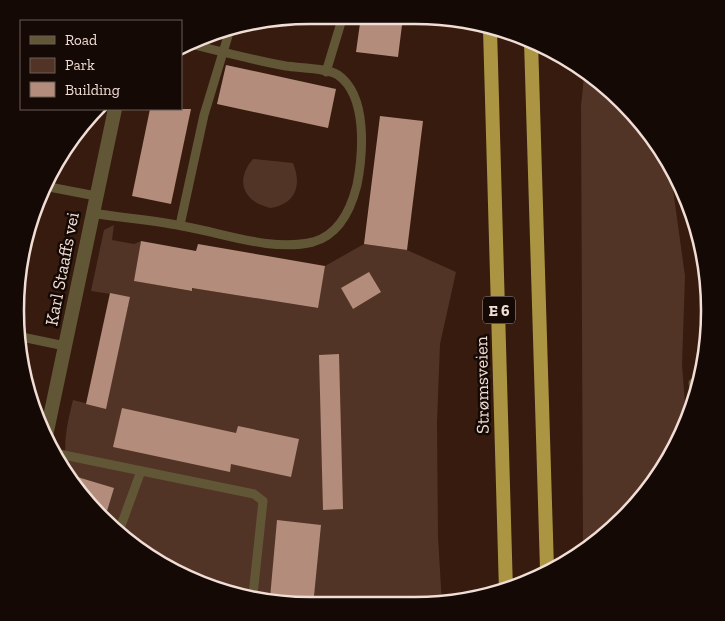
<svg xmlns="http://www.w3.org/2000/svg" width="725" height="621" font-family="'Zilla Slab',serif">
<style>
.green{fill:#523427}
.building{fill:#b38c7b}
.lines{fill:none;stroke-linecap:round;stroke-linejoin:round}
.service{stroke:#615736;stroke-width:9}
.minor{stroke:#615736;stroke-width:14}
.trunk{stroke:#ac9542;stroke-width:14}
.labels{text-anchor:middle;stroke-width:5;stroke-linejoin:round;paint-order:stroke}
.shield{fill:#150905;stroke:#ae9d97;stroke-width:1}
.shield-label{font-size:16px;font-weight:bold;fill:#f0ddd5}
.street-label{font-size:18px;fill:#f0ddd5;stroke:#150905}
.rim{fill:none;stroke:#f0ddd5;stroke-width:2.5}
</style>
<rect width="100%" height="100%" fill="#361b0e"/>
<!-- green -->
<g class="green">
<path d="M584,76L637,116L671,175L685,276L682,365L686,416L680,441L610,532L583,548L581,106Z"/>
<path d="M253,159L293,163C302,185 296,204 270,208C244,202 234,181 253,159Z"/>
<path d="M114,225L112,240L134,244L141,241L135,281L191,291L193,288L317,308L325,266L364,244L407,250L456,272L440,344L437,422L438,537L442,604L310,606L198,584L101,519L65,474L60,465C68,456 64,446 66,435C67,424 70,412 73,400L105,408L130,297L91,291L104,230Z"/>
</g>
<!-- building -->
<g class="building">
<path d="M361,16L403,17L398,57L356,52Z"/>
<path d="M226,65L336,89L328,128L217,104Z"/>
<path d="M150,109H191L171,204L132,196Z"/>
<path d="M380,116L423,121L407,250L364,244Z"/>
<path d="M141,241L196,251L198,244L325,266L318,308L192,288V291L134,281Z"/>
<path d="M369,272L381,292L353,309L341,288Z"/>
<path d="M110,293L130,297L106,409L86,404Z"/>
<path d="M339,354L343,509L323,510L319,355Z"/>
<path d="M122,408L236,433L238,426L299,439L291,477L231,464L230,472L113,447Z"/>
<path d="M64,473L114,488L104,521L101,519Z"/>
<path d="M277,520L321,525L313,606L270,598Z"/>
</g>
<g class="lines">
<!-- service -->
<g class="service">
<path d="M326,72L343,16"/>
<path d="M44,186L96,196"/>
<path d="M92,213C122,218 153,220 182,226C224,233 271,252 313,242C339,235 351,209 357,185C363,154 368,96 338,75C328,68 299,68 286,66C253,60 219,51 186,43"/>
<path d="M180,225L204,115L231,26"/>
<path d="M17,336L65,346"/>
<path d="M693,383L694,388"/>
<path d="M54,453L254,494L263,501L253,595"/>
<path d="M119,531L141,471"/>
</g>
<!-- minor -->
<path class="minor" d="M46,436L115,109"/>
<!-- trunk -->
<g class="trunk">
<path d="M490,29L506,591"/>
<path d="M531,41L547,569"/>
</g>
</g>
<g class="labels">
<!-- shield labels -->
<rect class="shield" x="483" y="296.5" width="32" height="27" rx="4"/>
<g class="shield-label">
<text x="499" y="316">E 6</text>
</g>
<!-- street labels -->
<g class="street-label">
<text transform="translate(62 269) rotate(-79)" y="6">Karl Staaffs vei</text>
<text transform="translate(482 385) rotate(-91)" y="6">Strømsveien</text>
</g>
</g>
<!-- crop -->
<path d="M0 0H725V621H0ZM310 24H415A286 286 0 0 1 701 310V311A286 286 0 0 1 415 597H310A286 286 0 0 1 24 311V310A286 286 0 0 1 310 24Z" fill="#150905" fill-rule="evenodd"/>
<path class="rim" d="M310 24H415A286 286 0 0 1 701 310V311A286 286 0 0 1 415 597H310A286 286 0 0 1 24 311V310A286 286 0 0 1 310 24Z"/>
<!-- legend -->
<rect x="20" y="20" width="162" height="90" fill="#150905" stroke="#6d5e58"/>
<rect x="30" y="36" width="25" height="8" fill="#615736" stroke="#6d5e58"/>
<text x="65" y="45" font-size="15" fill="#f0ddd5">Road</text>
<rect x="30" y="58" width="25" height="15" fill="#523427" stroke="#6d5e58"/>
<text x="65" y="70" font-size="15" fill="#f0ddd5">Park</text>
<rect x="30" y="82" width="25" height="15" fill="#b38c7b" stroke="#6d5e58"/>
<text x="65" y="95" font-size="15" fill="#f0ddd5">Building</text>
</svg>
